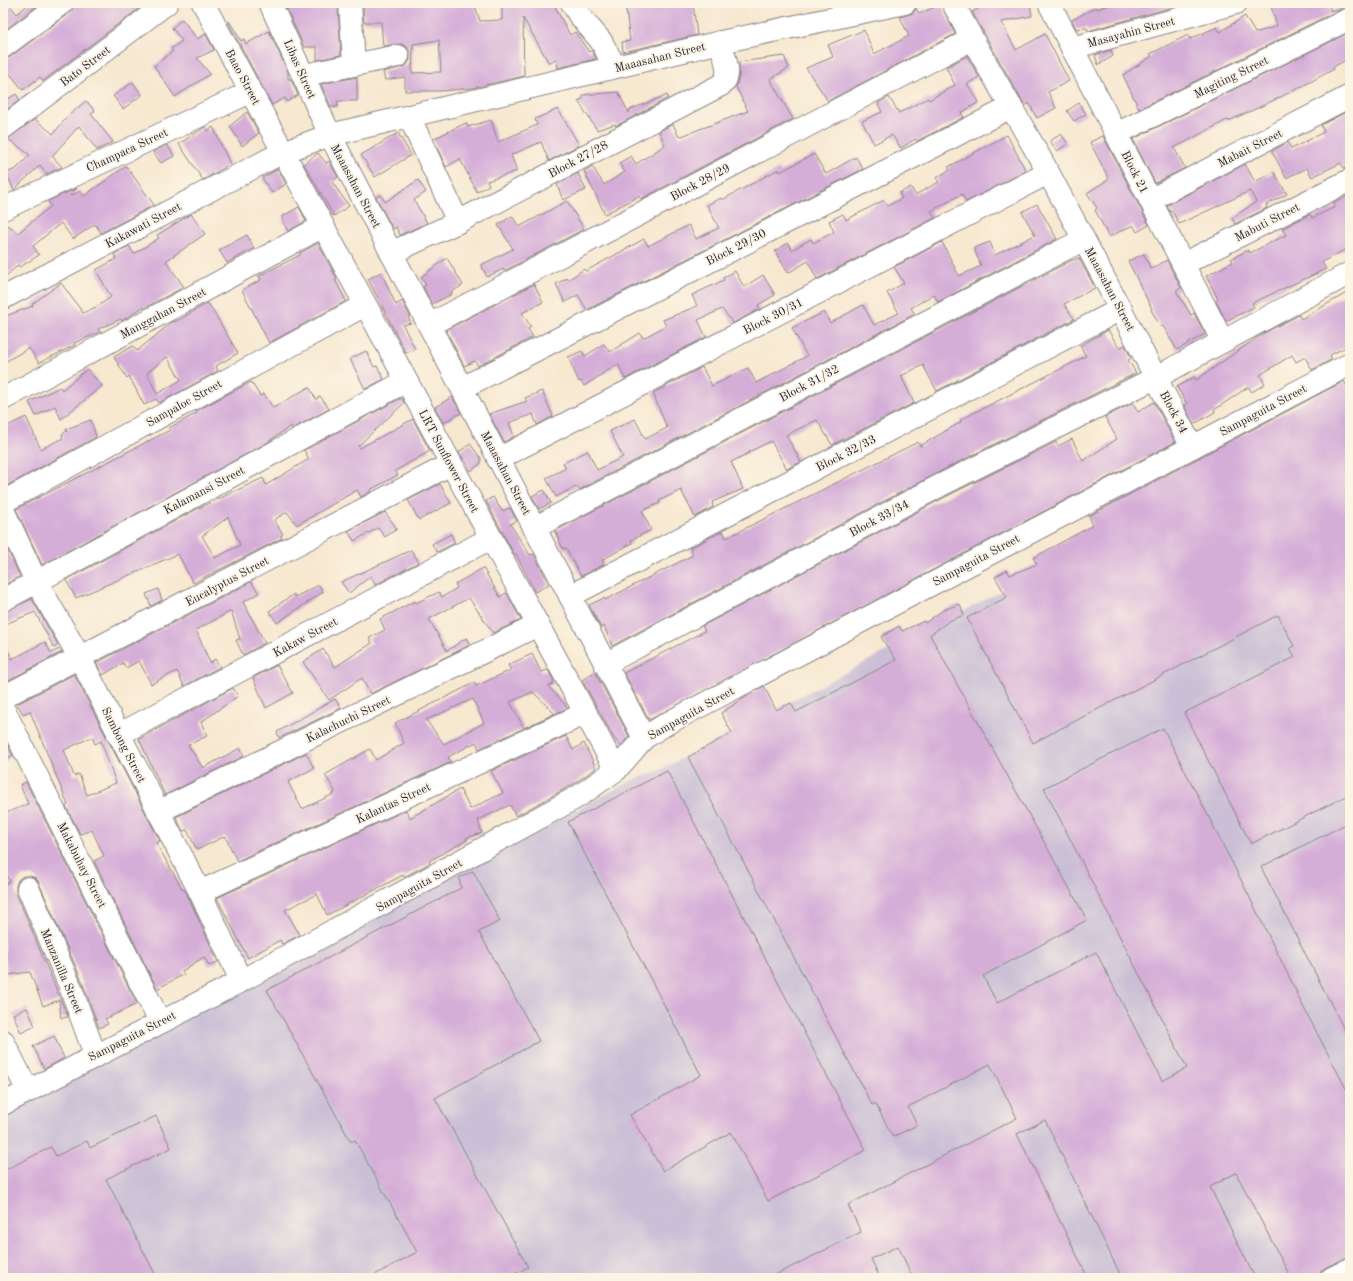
<svg xmlns="http://www.w3.org/2000/svg" width="1353" height="1281" font-family="'Old Standard TT',serif">
<style>
.industrial{fill:#cabfd6}
.building{fill:#d5aed8;fill-rule:evenodd}
.lines{fill:none;stroke-linecap:round;stroke-linejoin:round}
.minor-casing{stroke:#8c8586;stroke-width:24}
.minor{stroke:#fff;stroke-width:22}
.labels{text-anchor:middle;stroke-width:4;stroke-linejoin:round;paint-order:stroke}
.street-label{font-size:12px;fill:#22223b;stroke:#fcf5e5}
</style>
<rect width="100%" height="100%" fill="#fcf5e5"/>
<filter id="ink" filterUnits="userSpaceOnUse"><feTurbulence type="fractalNoise" baseFrequency=".025" numOctaves="2"/><feDisplacementMap in="SourceGraphic" scale="8" xChannelSelector="R" yChannelSelector="G"/><feConvolveMatrix kernelMatrix="1 2 1 2 8 2 1 2 1" color-interpolation-filters="sRGB"/></filter>
<filter id="wash" filterUnits="userSpaceOnUse"><feTurbulence type="fractalNoise" baseFrequency=".012" numOctaves="4" result="noise"/><feDisplacementMap in="SourceGraphic" scale="16" xChannelSelector="R" yChannelSelector="G"/><feGaussianBlur stdDeviation="0.9" result="paint"/><feColorMatrix in="noise" values="0 0 0 0 0 0 0 0 0 0 0 0 0 0 0 0 0 1.4 0 .05"/><feComposite in="paint" operator="in"/></filter>
<g filter="url(#wash)">
<rect width="100%" height="100%" fill="#f7e8d0"/>
<!-- industrial -->
<path class="industrial" d="M1350,408V1278H3V1115L250,981L633,780L660,770Z"/>
<g id="blocks">
<!-- building -->
<g class="building">
<path d="M3,3H8L17,14L30,3H41L3,31Z"/>
<path d="M74,3H146L43,81L40,77L23,90L3,65V59L10,57L69,13Z"/>
<path d="M292,3H338L341,55L317,60V47H304L285,5H292Z"/>
<path d="M363,3H474L480,21L502,20V3H553L570,35L575,32L589,52L592,50L596,59L558,68L556,59L549,63L523,18L524,76L472,88L441,91H405V77L385,80L383,72L406,66L410,60V53L407,47L402,44L383,46L381,22H364ZM439,40L441,72L412,73L413,44Z"/>
<path d="M625,3H693L697,35L623,52L622,42L630,41Z"/>
<path d="M989,3H1030L1032,16L1001,22L1016,50L1045,34L1069,81L1048,92L1056,108L1037,118L1029,103L1025,106L972,12Z"/>
<path d="M1116,3H1180V5L1088,31L1087,28L1076,29L1072,20L1096,7L1097,9Z"/>
<path d="M1270,3H1328L1331,11L1350,4V8L1341,9L1139,109L1123,75L1152,56L1150,54L1188,35L1190,39L1217,27L1220,32L1245,16L1255,33L1277,26Z"/>
<path d="M941,4L955,34L828,101L806,68L833,57L828,45L864,30L874,54L909,36L900,17L913,13L916,8L919,14Z"/>
<path d="M182,19L197,39L206,34L214,50L197,58L210,74L175,97L154,66L173,51L171,49L182,41L172,28Z"/>
<path d="M229,21L241,41L244,39L246,44L269,31L288,72V79H291L298,95L287,102L285,98L272,105L228,22Z"/>
<path d="M1350,32V58L1333,67L1334,69L1299,88L1262,106L1228,121L1227,120L1174,148L1185,168L1155,183L1133,139Z"/>
<path d="M1111,50L1113,56L1098,65L1095,55Z"/>
<path d="M784,56L789,68L770,79L793,119L641,199L639,196L605,214L584,171L592,166L604,185L625,172L619,163L631,156L636,164L665,145L659,131L673,124L679,137L748,111L736,87L739,77V62Z"/>
<path d="M967,56L979,77L967,84L979,102L961,113L964,117L917,141L915,139L901,148L892,135L874,144L862,121L882,112L878,103L889,97L899,113L928,98L929,100L955,85L946,67Z"/>
<path d="M357,77V101H338V107H331L321,84Z"/>
<path d="M133,82L142,95L123,109L113,96Z"/>
<path d="M618,92L629,113V110L667,95L668,98L616,126L615,124L597,130L578,101L583,99V95Z"/>
<path d="M16,94L20,100L3,112V102Z"/>
<path d="M86,101L95,111L91,114L113,142L97,150L79,126L52,156L62,167L47,174L40,165L14,190L6,173L16,169L30,155L8,139L35,119L53,134L68,116Z"/>
<path d="M1079,103L1086,114L1074,121L1067,111Z"/>
<path d="M558,109L579,145L549,161L541,142L511,155L517,171L487,181L489,185L477,192L460,159L446,167L433,139L466,123L468,127L491,120L498,142L537,125L535,119Z"/>
<path d="M1350,110V168L1344,169L1341,163L1312,177L1307,168L1286,178L1272,151L1288,142L1291,149L1324,132L1321,125Z"/>
<path d="M247,112L259,133L242,146L230,126Z"/>
<path d="M205,127L208,131L213,127L230,164L203,180L179,144Z"/>
<path d="M398,133L411,155L375,177L361,155Z"/>
<path d="M1061,134L1068,144L1057,151L1050,141Z"/>
<path d="M1007,135L1026,171L966,202L962,194L931,211L935,218L817,279L808,261L788,273L775,251L788,243L792,250L811,239L813,243L834,232L829,221L843,214L846,220L884,200L888,206L902,198L899,193L911,187L915,195L939,182L936,178L950,170L948,167Z"/>
<path d="M1103,136L1149,225L1137,232L1133,225L1109,237L1095,210L1097,208L1087,193L1109,179L1090,142Z"/>
<path d="M167,145L174,156L161,163L153,152Z"/>
<path d="M318,153L326,163L329,161L338,177L332,182L349,206L334,216L304,164Z"/>
<path d="M814,154L826,174L856,157L863,169L587,310L578,295L565,302L556,284L567,278L568,280L584,269L586,271L644,239L648,246L689,225L696,239L719,228L707,205L721,198L722,200L779,169L780,172Z"/>
<path d="M1245,164L1255,182L1274,172L1287,194L1266,205L1267,208L1235,224L1232,218L1256,202L1250,191L1179,224L1172,211L1170,212L1167,205Z"/>
<path d="M126,166L154,205L101,233L95,224L73,239L61,223L33,246L39,255L20,267L18,265L3,279V232L8,225L18,233L51,206L48,201L77,188L70,196L80,191L84,196Z"/>
<path d="M278,169L286,184L272,193L262,178Z"/>
<path d="M578,173L586,190L563,200L557,184Z"/>
<path d="M418,180L426,192L414,200L427,223L400,235L396,227L393,229L376,197L381,195L385,202Z"/>
<path d="M1350,195V247L1322,262L1326,269L1252,303L1254,307L1226,321L1216,301L1218,299L1206,276L1233,262L1231,259L1248,250L1250,253L1286,235L1282,229L1310,214L1312,218L1335,207L1334,203Z"/>
<path d="M567,201L584,229L510,268L504,271L503,269L487,277L481,265L513,249L498,225L512,216L519,227Z"/>
<path d="M1037,204L1057,239L938,302L934,294L911,308L915,314L579,490L577,486L556,497L546,478L566,468L563,463L588,451L597,470L623,457L610,431L635,419L645,439L667,428L653,393L702,367L712,386L748,368L756,383L807,356L792,328L824,312L830,323L863,305L874,325L899,313L887,293L904,283L894,267L942,242L959,276L981,266L974,248L990,242L995,255L1035,235L1022,212Z"/>
<path d="M299,207L306,221L288,231L283,221V216Z"/>
<path d="M191,214L205,234L166,261L184,287L144,308L143,307L122,321L121,319L98,329L100,332L74,343L75,345L39,363L29,348L3,363V317L33,306L32,304L61,283L83,313L98,306L111,297L96,270L116,259L114,254L129,246L134,254L159,238L157,235Z"/>
<path d="M247,235L254,248L227,263L219,250Z"/>
<path d="M318,243L337,279L335,280L346,301L269,343L242,290L261,280L259,276L300,255V253Z"/>
<path d="M1144,254L1151,269L1167,260L1181,288L1176,291L1191,315L1194,313L1205,334L1177,350L1163,326L1161,327L1151,310L1152,309L1128,261Z"/>
<path d="M447,258L463,285L451,292L452,294L432,304L423,287L426,285L421,277Z"/>
<path d="M1079,258L1095,288L1064,304L1074,319L937,391L923,365L901,376L914,403L832,445L817,420L786,435L801,462L787,469L771,441L749,452V453L731,462L743,489L712,502L713,507L695,517L681,490L659,501L660,503L642,511L651,530L631,540L632,543L602,560L604,564L581,576L566,548L563,549L555,531L1070,261Z"/>
<path d="M735,271L744,287L763,275L775,295L758,305L760,309L733,323L722,309L698,320L706,337L625,379L618,364L584,386L581,381L579,382L568,357L582,351L585,356L604,344L610,352L640,333L643,338L666,326L663,320L697,306L692,295L724,280L723,278Z"/>
<path d="M381,272L396,305L402,301L410,316L408,317L411,323L403,325L415,349L406,353L368,279Z"/>
<path d="M534,284L543,302L522,313L531,327L528,329L533,337L478,366L475,361L464,366L446,330Z"/>
<path d="M1350,291V345L1330,355L1332,359L1312,370L1305,357L1296,362L1292,355L1260,375L1265,384L1252,392L1248,387L1214,410L1215,412L1194,424L1184,405L1187,404L1177,387L1194,377L1196,380L1264,333L1299,315L1301,319Z"/>
<path d="M208,303L238,353L216,366L218,371L159,403L156,399L144,405L129,376L127,378L114,357L133,346L137,351L172,322L174,321L175,322ZM167,357L181,380L157,394L147,373Z"/>
<path d="M1108,330L1119,348L1125,345L1131,358L1128,360L1136,373L935,474L612,646L604,626L601,628L589,605L604,598L605,600L693,555L690,548L723,531L726,538L918,442L920,446L961,422L960,420L1086,356L1080,346Z"/>
<path d="M366,351L374,367L377,366L384,379L365,389L350,359Z"/>
<path d="M87,369L102,386L61,419L55,406L36,416L29,402L60,387L62,390Z"/>
<path d="M1344,381L1350,391V794L1251,844L1184,713L1295,657L1290,648L1294,646L1278,615L1033,743L967,618L1007,597L995,577L1007,570L1010,575L1037,564L1033,558L1093,525L1089,516Z"/>
<path d="M251,382L260,396L264,394L273,408L309,387L316,399L320,396L329,409L292,429L291,426L265,444L42,565L16,509L170,430L169,428L197,413L196,411Z"/>
<path d="M542,391L553,416L537,425L533,414L509,423L514,436L504,442L489,414L527,401L525,398Z"/>
<path d="M452,397L461,413L443,423L435,407Z"/>
<path d="M401,398L404,403L358,446L360,448L413,419L430,451L395,471L398,475L370,490L371,491L361,497L357,490L297,525L287,512L274,520L283,534L281,535L282,538L193,583L178,554L76,598L66,580L197,509L263,478L266,485L309,459L304,450ZM228,517L240,545L215,558L202,536Z"/>
<path d="M1154,402L1175,442L649,720L624,673L705,631L702,626L947,496L1056,442L1058,446L1072,439L1083,461L1117,439L1105,417L1133,403L1138,412Z"/>
<path d="M26,417L36,438L35,440L36,439L41,449L63,438L62,434L67,431L66,429L91,420L96,437L3,488V428Z"/>
<path d="M470,444L481,458V463L471,471L459,452Z"/>
<path d="M440,484L451,503L419,520L408,500Z"/>
<path d="M544,490L551,503L539,509L532,496Z"/>
<path d="M493,497L502,511L510,508L517,521L510,524L530,555L534,554L549,584L535,592L516,554H514L486,501Z"/>
<path d="M385,512L397,529L385,537L378,528L354,541L348,531Z"/>
<path d="M451,534L455,543L437,552L432,544Z"/>
<path d="M3,540L20,576L3,586Z"/>
<path d="M411,550L419,562L375,585L371,576L349,593L341,582Z"/>
<path d="M483,568L500,597L506,593L508,595L521,620L493,633L469,598L429,619L447,651L466,638L470,645L370,694L362,678L329,700L303,662L323,649L335,667L372,643L369,638L385,630L380,619L415,601L416,603L439,592L442,597L457,588L455,584Z"/>
<path d="M251,582L259,593L243,602L265,643L243,655L236,640L240,639L231,611L196,630L210,663L215,659L220,667L184,686L177,671L151,684L139,661L126,668L123,663L103,675L96,663Z"/>
<path d="M319,585L323,592L277,623L269,611L294,594L295,597Z"/>
<path d="M158,589L162,600L151,606L146,594Z"/>
<path d="M32,599L58,645L54,648L35,612L3,625V612Z"/>
<path d="M960,604L964,615L949,621L930,635L1087,920L983,976L997,1003L1096,952L1162,1081L1187,1068L1044,788L1163,728L1242,882L1297,993H1296L1350,1096V1257L1326,1267L1321,1271L1320,1278H1291L1236,1173L1210,1187L1255,1278H1122L1045,1120L1017,1134L1088,1278H913L898,1246L871,1259L880,1278H769L861,1232L848,1205L1017,1118L990,1064L908,1107L917,1125L893,1137L875,1103L872,1105L688,757L732,733L721,713L752,693L764,686L776,710L791,703L796,712L896,660L881,637L899,626L902,631L924,621L925,623L943,610Z"/>
<path d="M3,642L12,659L45,642L51,653L60,649L62,652L3,683Z"/>
<path d="M532,654L541,672L548,670L553,679V684L548,686L564,703L567,708L555,714L533,692L510,702L524,728L554,714L479,749L476,742L448,757L451,762L237,861L225,836L197,850L187,830L183,831L176,817L306,753L314,768L288,782L302,809L334,794L335,791L325,775L370,749L376,760L404,743L395,723L474,683L476,686L511,670L508,665ZM473,699L484,723L444,744L426,720Z"/>
<path d="M277,665L293,693L266,708L253,678Z"/>
<path d="M595,672L629,736L621,746L614,738L582,680Z"/>
<path d="M74,674L160,841L156,843L183,890H185L218,962L209,966L204,957L182,971L184,974L157,989L94,861L104,856L92,830L80,834L66,806L68,805L30,711L23,714L17,704ZM92,737L95,744L101,741L116,783L87,795L79,774L74,776L64,750Z"/>
<path d="M233,688L238,696L201,722L207,736L188,745L203,768L240,748L244,756L165,795L139,739Z"/>
<path d="M335,699L341,708L279,738L277,732Z"/>
<path d="M566,736L573,750L584,743L596,768L572,785L516,816L510,805L478,820L482,833L466,838L467,840L429,861L430,863L404,877L403,875L327,915L317,894L285,910L300,935L282,944L280,940L248,958L217,898L406,810L410,818L460,789L470,809L503,793L491,771Z"/>
<path d="M6,741L13,755L3,762V743Z"/>
<path d="M667,771L866,1150L768,1201L731,1132L663,1171L630,1115L701,1075L568,822Z"/>
<path d="M26,782L137,1004L105,1019L108,1024L99,1028L82,981L39,883L36,878L30,876H23L18,880L16,886V893L68,1017L61,1018L59,1000L43,1006L30,972L7,975L3,935V886L10,881L3,871V814L28,804L20,785Z"/>
<path d="M1350,822V1041L1261,867Z"/>
<path d="M473,871L500,921L479,932L539,1041L435,1098L528,1267L508,1278H369L417,1252L355,1140L351,1142L267,990L461,888L459,878Z"/>
<path d="M27,1008L35,1026L21,1033L13,1014Z"/>
<path d="M54,1036L64,1058L44,1069L33,1046Z"/>
<path d="M156,1116L171,1148L106,1179L157,1278H7L3,1270V1171L51,1147L56,1156L87,1141L90,1148Z"/>
</g>
</g>
</g>
<g filter="url(#ink)">
<use href="#blocks" fill-opacity="0" stroke="#8c8586" stroke-width="1"/>
<g class="lines">
<defs>
<g id="minor">
<path d="M203,3L616,770"/>
<path d="M270,3L330,135L644,738"/>
<path d="M350,3L354,65"/>
<path d="M572,3L579,15L601,41L615,67"/>
<path d="M953,3C983,61 1018,117 1049,174C1098,265 1144,356 1192,447"/>
<path d="M1049,3L1222,340"/>
<path d="M3,47L62,3"/>
<path d="M1072,48L1236,3"/>
<path d="M304,75L398,56"/>
<path d="M409,116L458,222"/>
<path d="M3,128L167,3"/>
<path d="M1116,134L1347,20"/>
<path d="M1150,200L1350,96"/>
<path d="M3,209L250,92"/>
<path d="M391,253L458,222L721,85C734,75 723,56 721,42"/>
<path d="M1183,264L1350,180"/>
<path d="M3,298L283,152L330,135L721,42L905,3"/>
<path d="M429,325L972,39"/>
<path d="M462,388L1011,107"/>
<path d="M3,399L323,226"/>
<path d="M498,459L1048,173"/>
<path d="M3,502L365,305"/>
<path d="M3,510L36,581L80,658L200,892L241,981"/>
<path d="M534,528L1067,248L1084,240"/>
<path d="M570,596L1121,309"/>
<path d="M3,600L406,381"/>
<path d="M605,664L941,485L1155,378L1350,273"/>
<path d="M3,697L451,464"/>
<path d="M3,708L160,1022"/>
<path d="M118,735L491,538"/>
<path d="M158,812L538,625"/>
<path d="M28,888L70,986L95,1055"/>
<path d="M200,892L586,713"/>
<path d="M3,1041L28,1091"/>
<path d="M3,1104L241,981L579,796L616,770L644,738L666,724L1350,364"/>
<path d="M1332,1278L1350,1269"/>
</g>
</defs>
<!-- minor casing -->
<use href="#minor" class="minor-casing"/>
<!-- minor -->
<use href="#minor" class="minor"/>
</g>
</g>
<g class="labels">
<!-- street labels -->
<g class="street-label">
<text transform="translate(1131 32) rotate(-15)" y="4">Masayahin Street</text>
<text transform="translate(660 57) rotate(-14)" y="4">Maaasahan Street</text>
<text transform="translate(85 66) rotate(-37)" y="4">Bato Street</text>
<text transform="translate(300 69) rotate(66)" y="4">Libas Street</text>
<text transform="translate(243 77) rotate(62)" y="4">Baao Street</text>
<text transform="translate(1231 77) rotate(-26)" y="4">Magiting Street</text>
<text transform="translate(1250 148) rotate(-27)" y="4">Mabait Street</text>
<text transform="translate(127 150) rotate(-25)" y="4">Champaca Street</text>
<text transform="translate(578 159) rotate(-28)" y="4">Block 27/28</text>
<text transform="translate(1135 172) rotate(63)" y="4">Block 21</text>
<text transform="translate(700 182) rotate(-28)" y="4">Block 28/29</text>
<text transform="translate(356 186) rotate(62)" y="4">Maaasahan Street</text>
<text transform="translate(1267 222) rotate(-27)" y="4">Mabuti Street</text>
<text transform="translate(143 225) rotate(-28)" y="4">Kakawati Street</text>
<text transform="translate(736 247) rotate(-27)" y="4">Block 29/30</text>
<text transform="translate(1110 289) rotate(62)" y="4">Maaasahan Street</text>
<text transform="translate(163 313) rotate(-28)" y="4">Manggahan Street</text>
<text transform="translate(773 316) rotate(-27)" y="4">Block 30/31</text>
<text transform="translate(809 383) rotate(-28)" y="4">Block 31/32</text>
<text transform="translate(184 403) rotate(-29)" y="4">Sampaloc Street</text>
<text transform="translate(1263 410) rotate(-28)" y="4">Sampaguita Street</text>
<text transform="translate(1174 412) rotate(62)" y="4">Block 34</text>
<text transform="translate(846 453) rotate(-27)" y="4">Block 32/33</text>
<text transform="translate(449 461) rotate(62)" y="4">LRT Sunflower Street</text>
<text transform="translate(506 473) rotate(62)" y="4">Maaasahan Street</text>
<text transform="translate(204 490) rotate(-28)" y="4">Kalamansi Street</text>
<text transform="translate(879 518) rotate(-28)" y="4">Block 33/34</text>
<text transform="translate(976 560) rotate(-28)" y="4">Sampaguita Street</text>
<text transform="translate(227 581) rotate(-28)" y="4">Eucalyptus Street</text>
<text transform="translate(305 637) rotate(-28)" y="4">Kakaw Street</text>
<text transform="translate(691 713) rotate(-29)" y="4">Sampaguita Street</text>
<text transform="translate(348 719) rotate(-26)" y="4">Kalachuchi Street</text>
<text transform="translate(124 745) rotate(63)" y="4">Sambong Street</text>
<text transform="translate(393 803) rotate(-25)" y="4">Kalantas Street</text>
<text transform="translate(82 865) rotate(63)" y="4">Makabuhay Street</text>
<text transform="translate(419 885) rotate(-29)" y="4">Sampaguita Street</text>
<text transform="translate(62 971) rotate(67)" y="4">Manzanilla Street</text>
<text transform="translate(132 1036) rotate(-27)" y="4">Sampaguita Street</text>
</g>
</g>
<!-- margin -->
<rect width="1353" height="1281" fill="none" stroke="#fcf5e5" stroke-width="16"/>
</svg>
